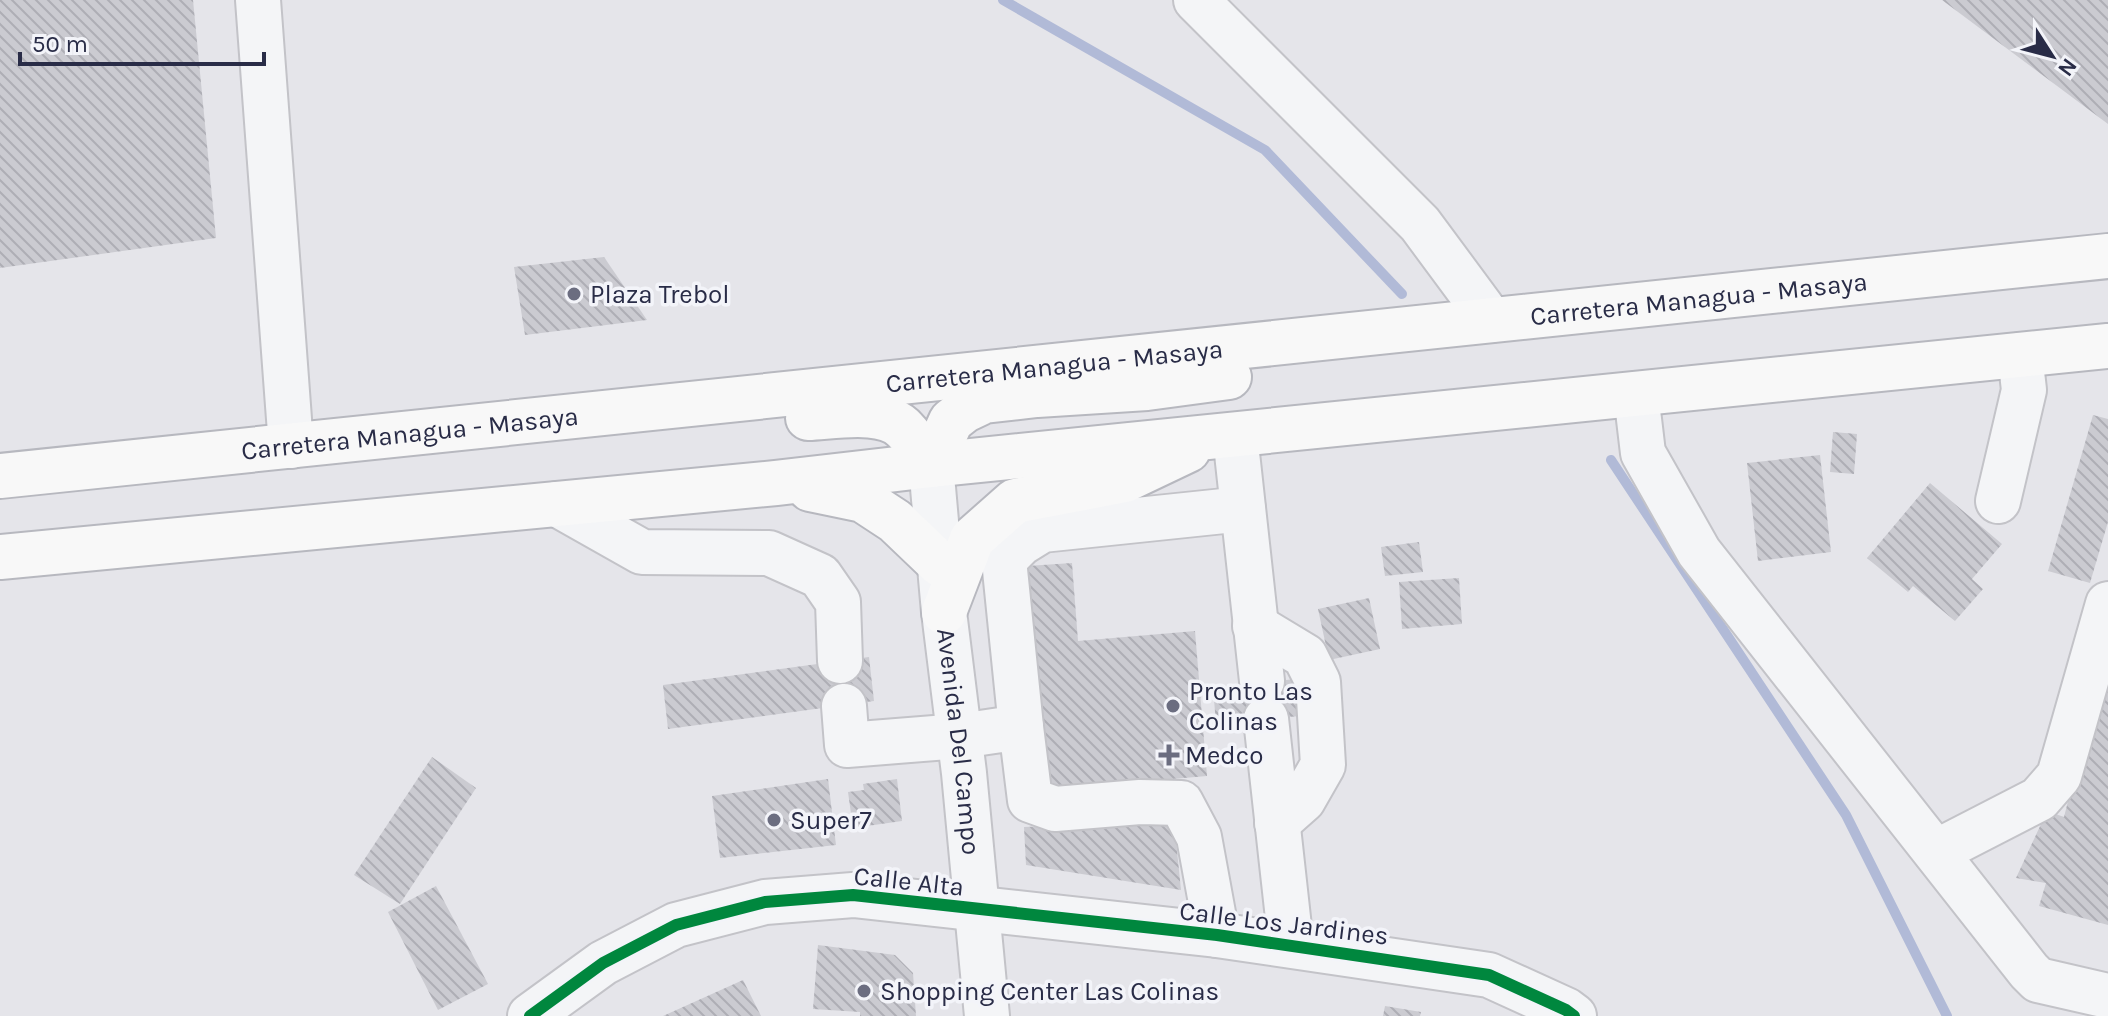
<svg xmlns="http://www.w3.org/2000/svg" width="2108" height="1016" font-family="Karla,sans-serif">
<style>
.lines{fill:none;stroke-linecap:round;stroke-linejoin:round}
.stream{stroke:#b1bad7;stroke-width:10}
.building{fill:url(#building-back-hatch)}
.minor-casing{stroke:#c3c3c8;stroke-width:48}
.highway-casing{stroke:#b7b8bf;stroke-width:48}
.minor{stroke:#f4f5f7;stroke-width:44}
.highway{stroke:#f8f8f8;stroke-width:44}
.cycleway-casing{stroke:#f3f4f9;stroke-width:17}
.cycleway{stroke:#00873e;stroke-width:12}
.poi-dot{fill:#6b6d80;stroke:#f3f4f9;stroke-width:3}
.labels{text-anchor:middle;stroke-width:7;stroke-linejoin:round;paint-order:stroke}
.poi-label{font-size:26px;fill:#292c47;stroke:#f3f4f9;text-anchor:start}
.street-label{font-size:26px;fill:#292c47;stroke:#f3f4f9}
</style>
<defs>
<pattern id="building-back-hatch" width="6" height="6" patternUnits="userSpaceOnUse" patternTransform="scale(2)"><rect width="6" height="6" fill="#cbcbd1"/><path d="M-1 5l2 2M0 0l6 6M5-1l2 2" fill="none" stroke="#aeaeb5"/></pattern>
</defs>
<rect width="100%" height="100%" fill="#e5e5ea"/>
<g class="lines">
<!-- stream -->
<g class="stream">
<path d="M1003,0L1265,150L1402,294"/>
<path d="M1611,460L1846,815L1947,1016"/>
</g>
</g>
<!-- building -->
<g class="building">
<path d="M0,0H193L216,238L0,268Z"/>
<path d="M1942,0H2108V124Z"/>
<path d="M604,257L647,320L525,335L514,267Z"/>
<path d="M2093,415L2108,419V522L2090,583L2048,571Z"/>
<path d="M1833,432L1857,434L1854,474L1830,472Z"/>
<path d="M1820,455L1831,552L1758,561L1747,463Z"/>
<path d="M1930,483L2002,544L1972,579L1983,589L1955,621L1913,586L1908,592L1867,558Z"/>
<path d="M1419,542L1423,572L1385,576L1381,547Z"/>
<path d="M1072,563L1078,641L1195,631L1207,776L1044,790L1027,566Z"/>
<path d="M1459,578L1462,624L1402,629L1399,582Z"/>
<path d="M1369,598L1380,649L1329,660L1318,609Z"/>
<path d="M2107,646H2108V925L2039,906L2046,883L2016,878L2047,811L2064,817Z"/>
<path d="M869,657L874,701L668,729L663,685Z"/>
<path d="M1297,679L1300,716L1216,724L1213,687Z"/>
<path d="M432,757L476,788L400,904L354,875Z"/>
<path d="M828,779L836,845L720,858L712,796Z"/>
<path d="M897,779L902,821L853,828L848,792L864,790L863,784Z"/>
<path d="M1174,821L1181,890L1026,865L1024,827Z"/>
<path d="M436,886L488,984L438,1010L388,912Z"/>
<path d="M818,945L895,955L913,973L916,1016H860V1012L813,1009Z"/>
<path d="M743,980L761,1016H663Z"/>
<path d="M1385,1006L1421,1012L1420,1016H1383Z"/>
</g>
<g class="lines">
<defs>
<g id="minor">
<path d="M258,0L291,446"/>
<path d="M1196,0L1420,224L1491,320"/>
<path d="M1636,394L1643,453L1699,552L2029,971L2038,980L2108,996"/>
<path d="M1235,435L1262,681"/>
<path id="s1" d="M931,465L944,612L964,773L987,1016"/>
<path d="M1998,501L2024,390L2020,355"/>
<path d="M557,504L642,552L769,553L820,576L838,602L840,661"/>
<path d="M1255,626L1305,656L1318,682L1323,765L1303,800L1277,823"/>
<path d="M844,706L847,745L960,736L1021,727L1030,800L1055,809L1140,802L1181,803L1199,837L1217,935"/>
<path d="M1266,719L1291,945"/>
<path d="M1021,727L1004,560L1021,543L1042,530L1243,509"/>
<path d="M1936,852L2039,799L2059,776L2108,604"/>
<path d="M530,1016L603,963L676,925L765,902L853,895L1217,935L1489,975L1566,1010L1574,1016"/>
</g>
<g id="highway">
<path d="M808,418C835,417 885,407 905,430C915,440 923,454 931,465"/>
<path d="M931,465L951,421L965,410L984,401L1037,395L1147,388L1229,377"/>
<path id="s2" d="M0,476L2108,256"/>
<path d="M810,489L863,500L895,521L940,564"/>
<path d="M0,557L776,483L931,465L2108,346"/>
<path d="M944,612L972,539L1015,501L1125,480L1188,450"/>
</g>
</defs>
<!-- minor casing -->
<use href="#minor" class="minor-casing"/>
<!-- highway casing -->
<use href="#highway" class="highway-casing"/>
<!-- minor -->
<use href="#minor" class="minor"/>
<!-- highway -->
<use href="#highway" class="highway"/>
<defs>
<path id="cycleway" d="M530,1016L603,963L676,925L765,902L853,895L1217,935L1489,975L1566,1010L1574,1016"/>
</defs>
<!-- cycleway casing -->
<use href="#cycleway" class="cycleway-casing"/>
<!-- cycleway -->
<use href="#cycleway" class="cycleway"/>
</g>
<!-- markers -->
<g class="poi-dot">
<circle cx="574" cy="294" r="8"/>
<circle cx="1173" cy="706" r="8"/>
<path d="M1165 743h8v8h8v8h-8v8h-8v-8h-8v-8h8z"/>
<circle cx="774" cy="820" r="8"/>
<circle cx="864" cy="991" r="8"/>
</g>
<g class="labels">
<!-- poi labels -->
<g class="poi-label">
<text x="590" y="303">Plaza Trebol</text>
<text x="1189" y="700">Pronto Las<tspan x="1189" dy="30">Colinas</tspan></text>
<text x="1185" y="764">Medco</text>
<text x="790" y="829">Super7</text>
<text x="880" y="1000">Shopping Center Las Colinas</text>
</g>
<!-- street labels -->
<g class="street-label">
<text dy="9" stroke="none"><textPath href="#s2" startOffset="1708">Carretera Managua - Masaya</textPath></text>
<text dy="9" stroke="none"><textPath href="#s2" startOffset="1060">Carretera Managua - Masaya</textPath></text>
<text dy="9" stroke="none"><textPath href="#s2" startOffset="412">Carretera Managua - Masaya</textPath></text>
<text dy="9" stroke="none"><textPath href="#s1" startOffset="278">Avenida Del Campo</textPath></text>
<text transform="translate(909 881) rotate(6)" y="9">Calle Alta</text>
<text transform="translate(1284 923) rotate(7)" y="9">Calle Los Jardines</text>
</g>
</g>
<!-- north arrow -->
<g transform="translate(2052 56) rotate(126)" stroke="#f3f4f9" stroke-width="6" paint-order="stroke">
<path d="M0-6L14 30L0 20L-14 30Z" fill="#292c47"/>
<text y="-12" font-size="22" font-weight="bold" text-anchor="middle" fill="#292c47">N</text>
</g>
<!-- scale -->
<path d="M20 52v12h244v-12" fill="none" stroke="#292c47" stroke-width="4"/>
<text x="32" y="52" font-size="24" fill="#292c47" stroke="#f3f4f9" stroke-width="6" paint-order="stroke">50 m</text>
</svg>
